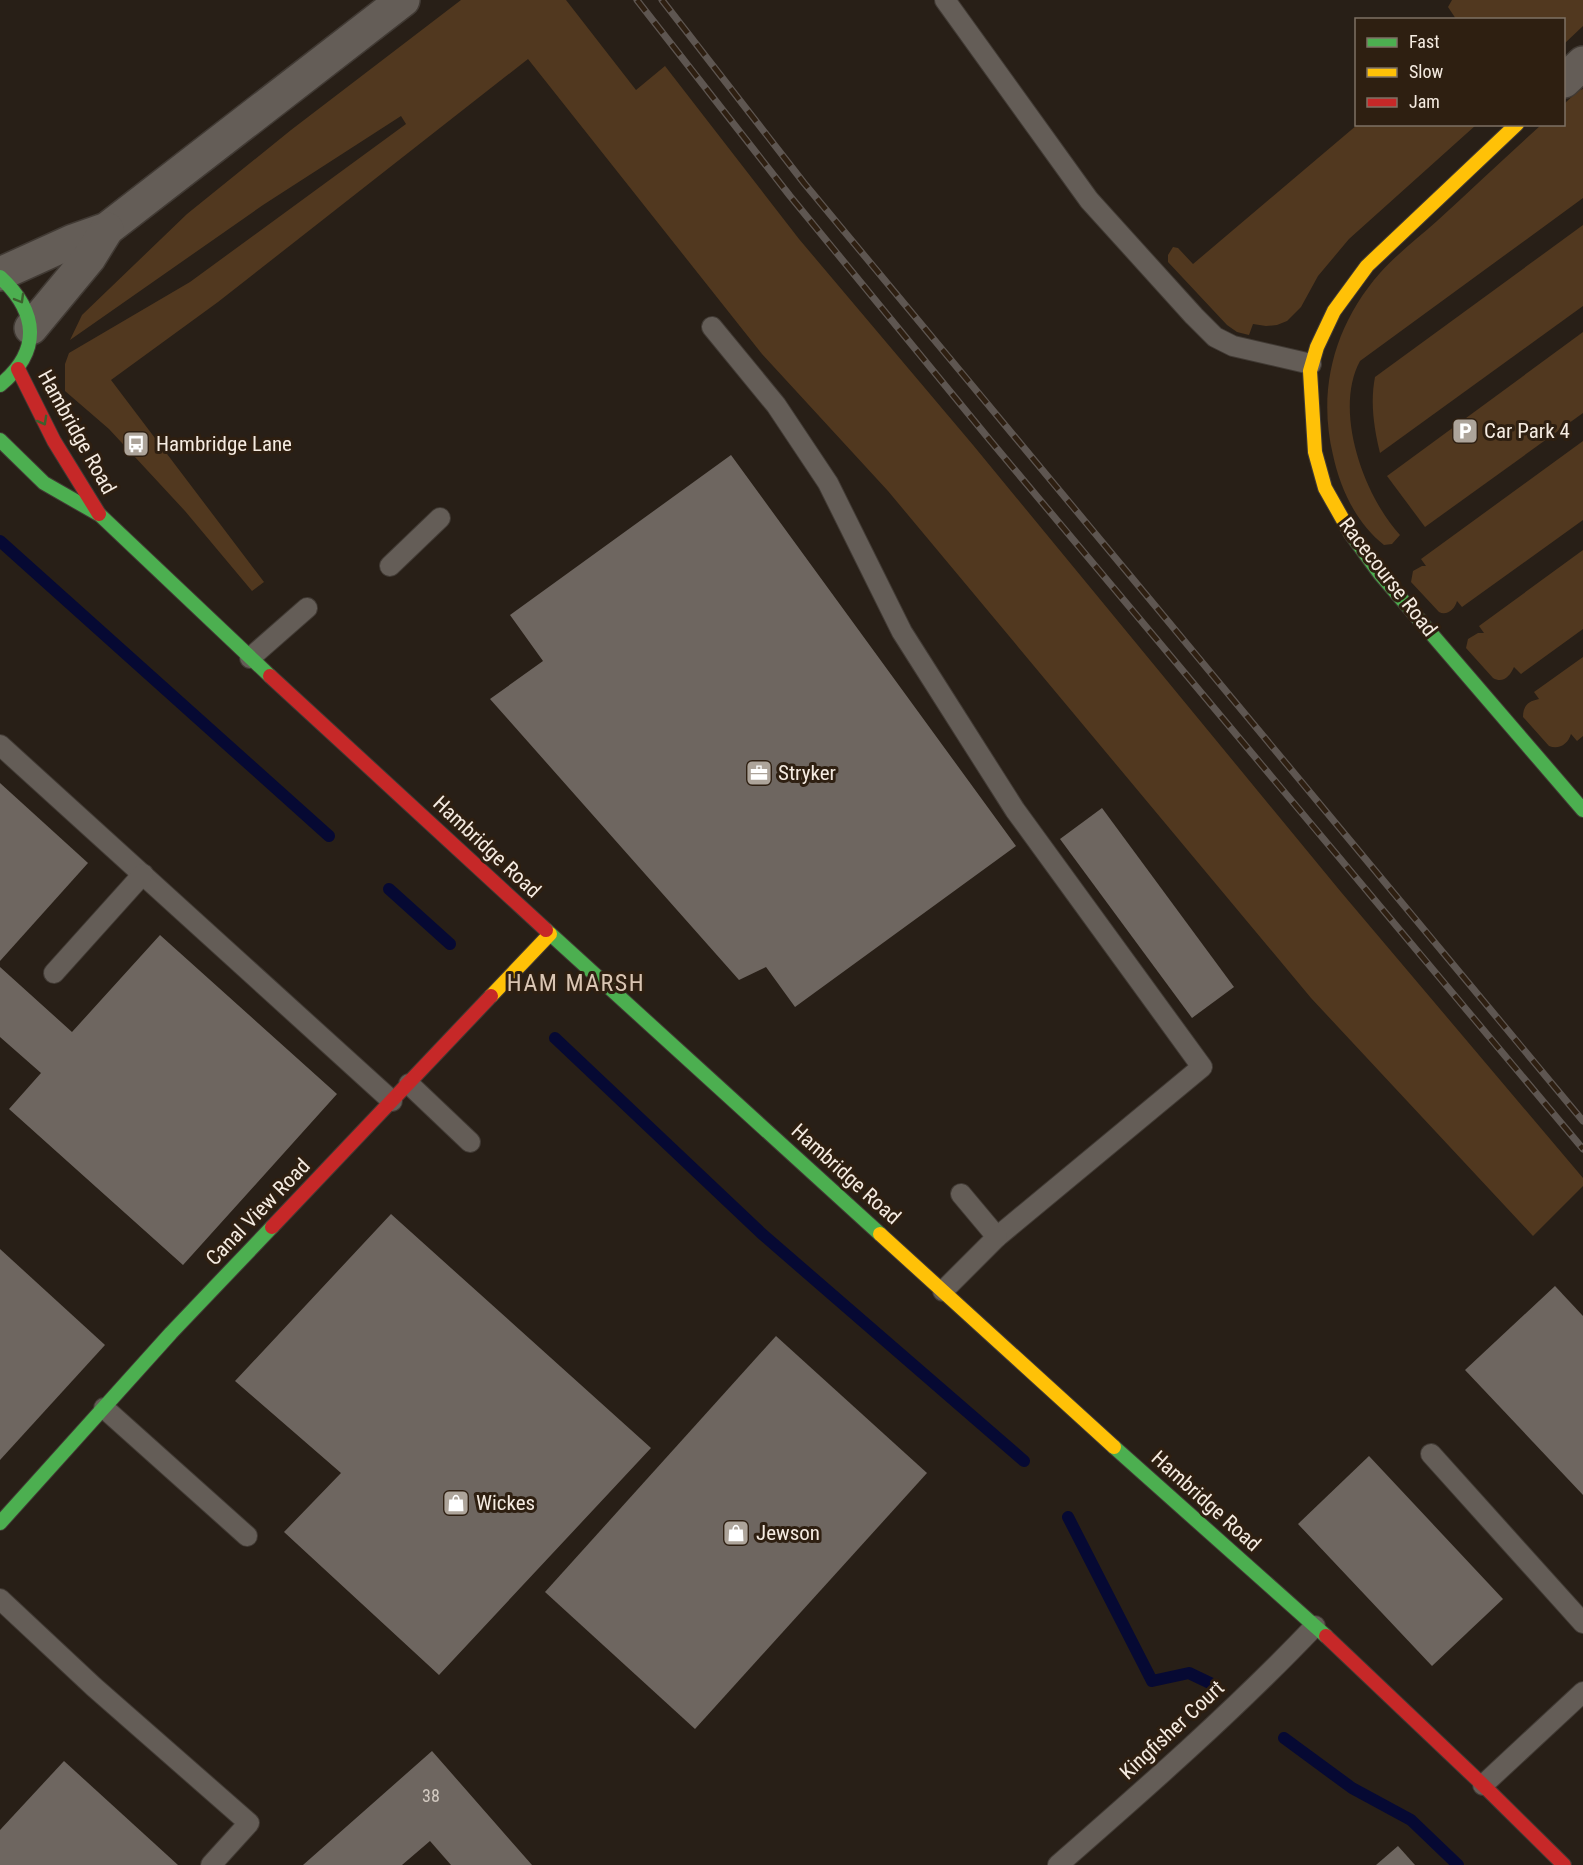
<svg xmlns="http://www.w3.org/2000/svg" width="1583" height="1865" font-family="'Roboto Condensed',sans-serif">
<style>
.green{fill:#51381f}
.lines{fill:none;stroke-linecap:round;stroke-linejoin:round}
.stream{stroke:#060933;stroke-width:12}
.building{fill:#6e6660}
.lane-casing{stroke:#413a34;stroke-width:22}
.street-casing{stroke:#413a34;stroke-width:36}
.fast-casing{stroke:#413a34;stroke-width:16}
.slow-casing{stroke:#413a34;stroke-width:16}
.jam-casing{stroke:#413a34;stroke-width:16}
.lane{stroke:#645d57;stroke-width:20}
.street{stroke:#645d57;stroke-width:33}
.fast{stroke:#4caf50;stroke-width:14}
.slow{stroke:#ffc107;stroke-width:14}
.jam{stroke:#c62828;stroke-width:14}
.rail-casing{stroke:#5e5651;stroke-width:7}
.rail{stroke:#2e1f11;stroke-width:4.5;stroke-dasharray:14;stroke-linecap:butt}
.oneway{stroke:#3c602d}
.labels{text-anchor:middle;stroke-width:6;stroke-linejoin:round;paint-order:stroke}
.number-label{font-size:18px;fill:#d3cac1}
.poi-label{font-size:21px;fill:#f5ebe1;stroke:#2e1f11;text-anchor:start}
.street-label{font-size:21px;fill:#f5ebe1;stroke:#2e1f11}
.quarter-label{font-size:24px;letter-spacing:1.5px;fill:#d9c5b3;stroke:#2e1f11}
</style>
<rect width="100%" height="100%" fill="#281f17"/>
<!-- green -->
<g class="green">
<path d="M461,0H566L636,90L665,66L799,239L973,445L1341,892L1583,1178V1186L1533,1236L1311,998L888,491L762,354L528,59L218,302L111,380L264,582L252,591L185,511L109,429L65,391V364L69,353L190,282L406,124L401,116L263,205L70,340L82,315L187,214L291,130Z"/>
<path d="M1452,0H1583V26L1564,44V20L1456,19L1448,7Z"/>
<path d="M1583,89V198L1360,361C1333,411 1364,496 1400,535L1392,544L1384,545C1356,523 1340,488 1333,455C1317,389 1335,324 1380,273C1397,254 1418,238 1437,221C1472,189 1506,157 1541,125L1564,124V104L1578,91Z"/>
<path d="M1357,125H1476L1349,239L1318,276L1301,307L1287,321L1277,325L1266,326L1253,324L1249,335L1237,332L1227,325L1168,262V255L1173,247L1178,248L1193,264Z"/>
<path d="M1583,225V306L1380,453C1374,429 1370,402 1375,377Z"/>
<path d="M1583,332V413L1425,527L1387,476Z"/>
<path d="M1583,441V520L1462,607L1457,601C1455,609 1447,616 1439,612L1411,582L1413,571L1422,566H1426L1421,559Z"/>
<path d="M1583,550V629L1521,674L1514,667C1510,676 1503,684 1493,678L1466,648L1468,639L1478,633H1484L1479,626Z"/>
<path d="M1583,657V736L1577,741L1571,734C1568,744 1559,750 1549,746L1523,717C1523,705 1529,701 1539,699L1534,692Z"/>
</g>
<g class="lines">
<!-- stream -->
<g class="stream">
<path d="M0,541L329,836"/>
<path d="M389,889L450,944"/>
<path d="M555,1038L761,1233L1024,1461"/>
<path d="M1068,1517L1152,1681L1189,1673L1212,1684"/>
<path d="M1284,1738L1352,1788L1411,1820L1458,1865"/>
</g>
</g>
<!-- building -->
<g class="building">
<path d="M731,455L1016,846L795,1007L766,967L739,980L490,699L543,661L510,615Z"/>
<path d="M0,783L88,863L0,961Z"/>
<path d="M1102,808L1234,987L1192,1018L1060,839Z"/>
<path d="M160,935L337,1094L183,1265L9,1109L41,1073L0,1037V967L72,1032Z"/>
<path d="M391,1214L651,1448L439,1675L284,1532L341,1473L235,1381Z"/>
<path d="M0,1249L105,1345L0,1460Z"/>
<path d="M1555,1286L1583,1316V1495L1465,1370Z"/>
<path d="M776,1336L927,1473L695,1729L545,1592Z"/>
<path d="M1369,1456L1503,1599L1432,1666L1298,1524Z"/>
<path d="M432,1751L532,1865H451L430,1841L402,1865H303Z"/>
<path d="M64,1761L178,1865H0V1830Z"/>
<path d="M1398,1846L1415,1865H1376Z"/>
</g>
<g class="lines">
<defs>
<g id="lane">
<path d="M945,0L1089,200L1194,316L1215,337L1233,346L1311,364"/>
<path d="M712,327L776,405L828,483L902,632L1015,810L1202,1067L997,1237"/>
<path d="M390,566L440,518"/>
<path d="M250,658L307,608"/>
<path d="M0,745L392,1101"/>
<path d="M54,973L143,874"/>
<path d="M409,1084L470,1142"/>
<path d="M943,1291L997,1237L961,1194"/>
<path d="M104,1408L247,1536"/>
<path d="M1431,1454L1583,1623"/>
<path d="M0,1599L94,1687L249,1823L211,1865"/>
<path d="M1483,1785L1583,1692"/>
<path d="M1058,1865C1146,1788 1234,1711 1315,1626"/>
</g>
<g id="street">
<path d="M1564,81L1583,63"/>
<path d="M0,274L73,241L107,229L403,0"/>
<path d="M31,328L89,258L107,229"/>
</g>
<g id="fast">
<path d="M0,277C38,312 42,351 0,385"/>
<path d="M0,440L44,483L100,515L270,676"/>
<path d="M1351,534L1380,574L1583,810"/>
<path d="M546,930L880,1234"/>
<path d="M1114,1447L1326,1636"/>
<path d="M0,1523L171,1333L272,1227"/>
</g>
<g id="slow">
<path d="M1351,534L1325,488L1315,452L1310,371L1317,347L1334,311L1367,266L1517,124"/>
<path d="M491,996L550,934"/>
<path d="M880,1234L1114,1447"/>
</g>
<g id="jam">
<path d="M18,369L54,441L99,514"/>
<path d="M270,676L546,930"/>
<path d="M272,1227L491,996"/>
<path d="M1326,1636L1483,1785L1564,1865"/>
</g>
</defs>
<!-- lane casing -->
<use href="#lane" class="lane-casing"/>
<!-- street casing -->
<use href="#street" class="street-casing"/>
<!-- fast casing -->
<use href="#fast" class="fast-casing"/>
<!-- slow casing -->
<use href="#slow" class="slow-casing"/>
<!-- jam casing -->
<use href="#jam" class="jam-casing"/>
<!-- lane -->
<use href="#lane" class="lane"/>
<!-- street -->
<use href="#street" class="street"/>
<!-- fast -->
<use href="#fast" class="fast"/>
<!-- slow -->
<use href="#slow" class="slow"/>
<!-- jam -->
<use href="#jam" class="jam"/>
<defs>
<g id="rail">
<path d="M637,0L790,196L989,439L1583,1149"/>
<path d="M662,0L804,183L1583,1121"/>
</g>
</defs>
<!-- rail casing -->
<use href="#rail" class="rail-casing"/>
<!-- rail -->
<use href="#rail" class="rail"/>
</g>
<!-- one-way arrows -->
<defs><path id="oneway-chevron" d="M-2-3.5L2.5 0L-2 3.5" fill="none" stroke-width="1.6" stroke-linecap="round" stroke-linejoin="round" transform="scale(1.5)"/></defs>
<g class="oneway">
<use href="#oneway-chevron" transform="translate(20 299) rotate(60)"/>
<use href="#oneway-chevron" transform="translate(43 421) rotate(61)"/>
</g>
<!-- icons -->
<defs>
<symbol id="parking-square" viewBox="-11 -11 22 22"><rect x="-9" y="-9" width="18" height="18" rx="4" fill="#ada49a" stroke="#2e1f11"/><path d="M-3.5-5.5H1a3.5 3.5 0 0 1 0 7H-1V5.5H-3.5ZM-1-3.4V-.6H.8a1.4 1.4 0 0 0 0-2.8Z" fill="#fff"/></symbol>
<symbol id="bus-square" viewBox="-11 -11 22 22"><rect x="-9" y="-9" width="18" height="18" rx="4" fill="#ada49a" stroke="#2e1f11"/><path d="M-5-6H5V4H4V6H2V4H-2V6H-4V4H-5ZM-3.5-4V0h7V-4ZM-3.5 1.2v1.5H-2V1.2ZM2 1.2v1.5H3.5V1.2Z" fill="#fff"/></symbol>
<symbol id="office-square" viewBox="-11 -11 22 22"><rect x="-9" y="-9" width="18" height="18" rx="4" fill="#ada49a" stroke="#2e1f11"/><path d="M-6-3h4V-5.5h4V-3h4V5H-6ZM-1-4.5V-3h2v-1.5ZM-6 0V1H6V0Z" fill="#fff"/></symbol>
<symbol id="shop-square" viewBox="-11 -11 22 22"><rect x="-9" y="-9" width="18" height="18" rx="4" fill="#ada49a" stroke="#2e1f11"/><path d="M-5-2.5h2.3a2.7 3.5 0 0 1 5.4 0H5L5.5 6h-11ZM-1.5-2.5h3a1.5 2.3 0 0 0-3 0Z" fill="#fff"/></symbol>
</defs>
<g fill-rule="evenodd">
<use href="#parking-square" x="1450" y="416" width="30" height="30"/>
<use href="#bus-square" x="121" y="429" width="30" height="30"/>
<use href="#office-square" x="744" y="758" width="30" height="30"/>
<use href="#shop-square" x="441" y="1488" width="30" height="30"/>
<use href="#shop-square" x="721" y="1518" width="30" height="30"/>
</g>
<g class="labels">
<!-- number labels -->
<g class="number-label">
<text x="431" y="1802">38</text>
</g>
<!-- poi labels -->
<g class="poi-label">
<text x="1484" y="438">Car Park 4</text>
<text x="156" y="451">Hambridge Lane</text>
<text x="778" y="780">Stryker</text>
<text x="476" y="1510">Wickes</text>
<text x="756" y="1540">Jewson</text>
</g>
<!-- street labels -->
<g class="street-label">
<text transform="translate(77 432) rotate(61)" y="7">Hambridge Road</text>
<text transform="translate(1388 577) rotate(52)" y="7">Racecourse Road</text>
<text transform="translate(487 847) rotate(43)" y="7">Hambridge Road</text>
<text transform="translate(846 1174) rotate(42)" y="7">Hambridge Road</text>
<text transform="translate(258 1212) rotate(-46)" y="7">Canal View Road</text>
<text transform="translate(1206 1501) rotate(42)" y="7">Hambridge Road</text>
<text transform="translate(1172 1730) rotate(-43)" y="7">Kingfisher Court</text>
</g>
<!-- quarter labels -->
<g class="quarter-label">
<text x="576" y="991">HAM MARSH</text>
</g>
</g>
<!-- legend -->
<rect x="1355" y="18" width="210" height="108" fill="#2e1f11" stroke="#7e7164" stroke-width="1.5"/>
<rect x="1367" y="38" width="30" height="9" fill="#4caf50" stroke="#7e7164" stroke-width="1.5"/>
<text x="1409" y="48" font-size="18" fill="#f5ebe1">Fast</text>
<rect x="1367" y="68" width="30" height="9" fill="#ffc107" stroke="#7e7164" stroke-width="1.5"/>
<text x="1409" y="78" font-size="18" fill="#f5ebe1">Slow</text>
<rect x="1367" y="98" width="30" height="9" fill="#c62828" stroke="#7e7164" stroke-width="1.5"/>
<text x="1409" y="108" font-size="18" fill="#f5ebe1">Jam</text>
</svg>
